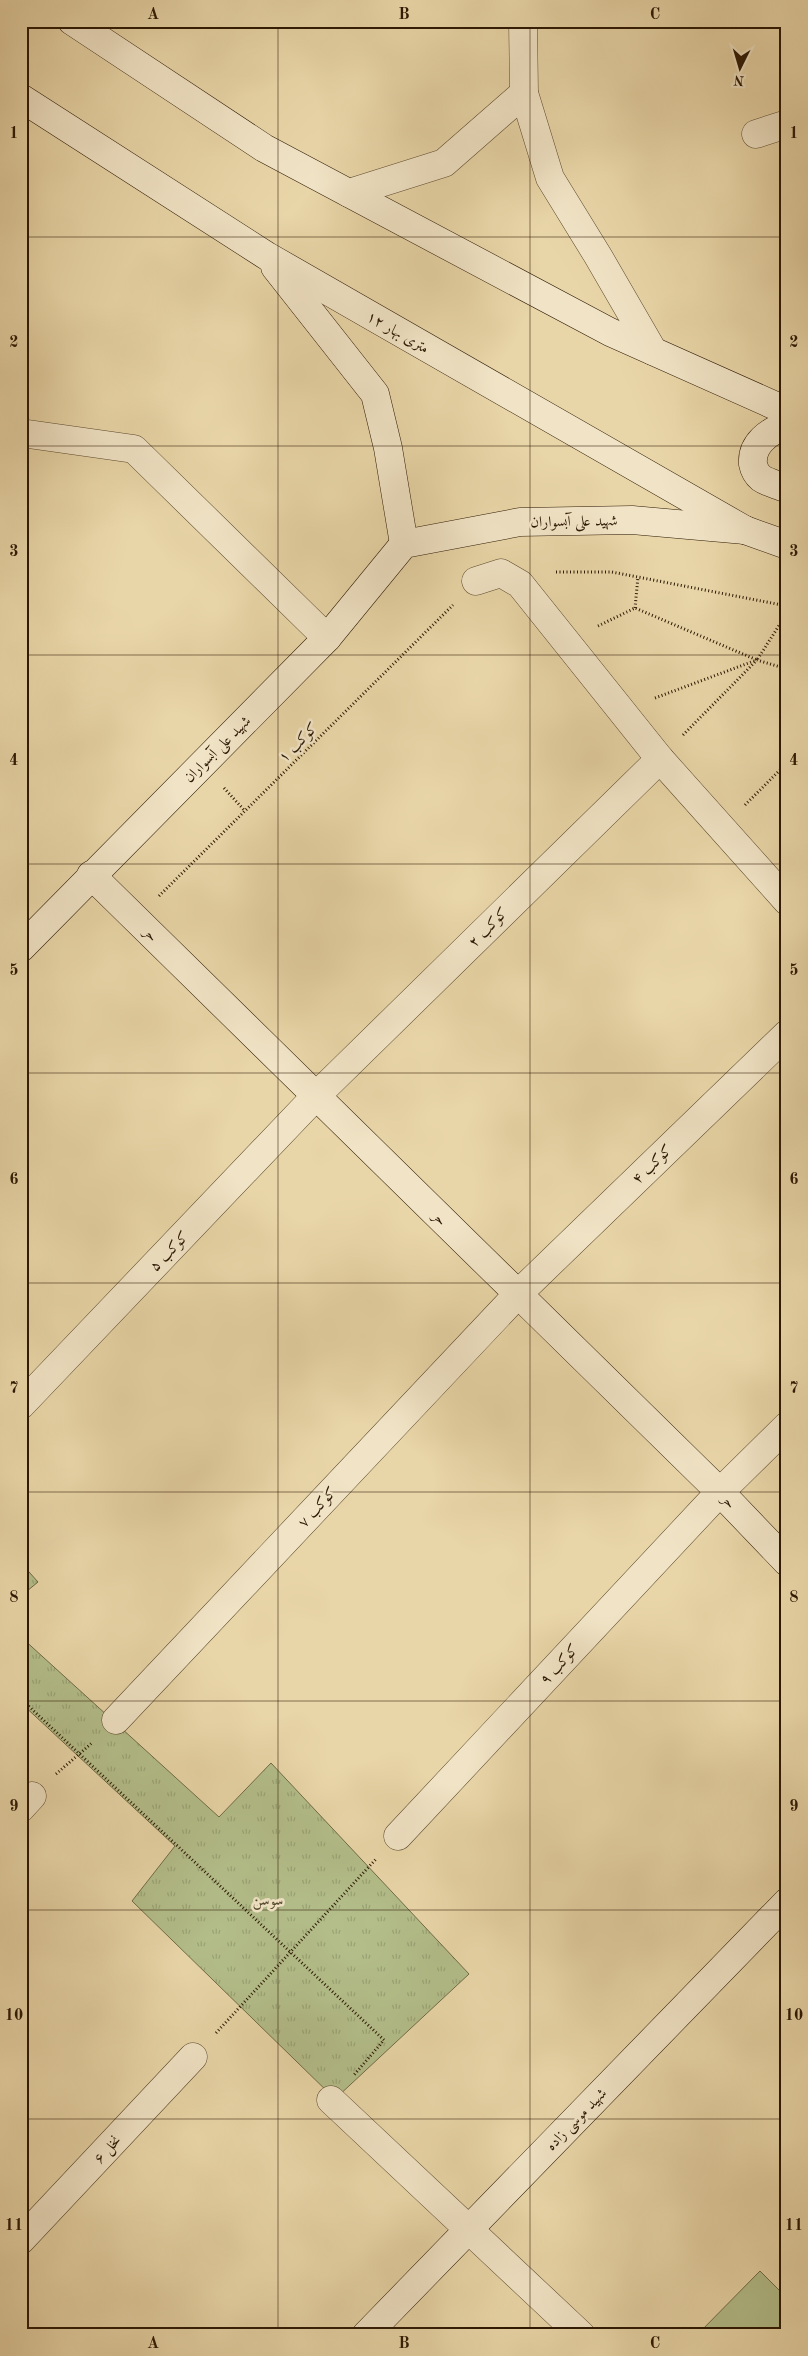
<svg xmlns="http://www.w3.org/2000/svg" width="808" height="2356" font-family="'Old Standard TT',Amiri,serif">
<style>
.green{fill:#b3be8a;stroke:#706b47}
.park{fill:url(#park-tufts);stroke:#706b47}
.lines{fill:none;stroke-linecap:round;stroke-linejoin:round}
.street-casing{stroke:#5b482d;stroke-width:29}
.secondary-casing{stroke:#2c1804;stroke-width:29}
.path{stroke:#2c1804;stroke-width:3;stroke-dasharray:1 2.5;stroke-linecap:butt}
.street{stroke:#f1e4c6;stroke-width:28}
.secondary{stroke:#f1e4c6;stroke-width:28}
.grid{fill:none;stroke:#2c1804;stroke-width:1;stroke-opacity:0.55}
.labels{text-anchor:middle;stroke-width:5;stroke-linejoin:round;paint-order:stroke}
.street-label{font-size:15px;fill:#2c1804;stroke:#f1e4c6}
.park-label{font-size:15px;font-style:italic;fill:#544a2c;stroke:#f1e4c6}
.neatline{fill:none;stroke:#2c1804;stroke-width:2}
.grid-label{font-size:16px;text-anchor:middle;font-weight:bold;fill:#2c1804}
</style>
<defs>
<pattern id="park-tufts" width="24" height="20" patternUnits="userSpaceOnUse" patternTransform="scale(1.25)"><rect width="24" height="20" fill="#b3be8a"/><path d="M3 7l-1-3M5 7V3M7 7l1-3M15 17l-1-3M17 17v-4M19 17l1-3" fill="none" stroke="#9aa375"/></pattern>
</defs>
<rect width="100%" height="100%" fill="#e9d6a8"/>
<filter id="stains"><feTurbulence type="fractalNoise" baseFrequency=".004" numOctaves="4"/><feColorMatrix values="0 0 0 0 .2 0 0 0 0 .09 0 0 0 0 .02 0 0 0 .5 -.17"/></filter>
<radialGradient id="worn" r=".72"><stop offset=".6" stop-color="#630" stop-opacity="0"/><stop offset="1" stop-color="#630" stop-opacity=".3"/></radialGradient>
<!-- green -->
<path class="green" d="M760,2271L787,2298V2335H697Z"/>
<!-- park -->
<g class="park">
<path d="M21,1563L38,1582L21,1596Z"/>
<path d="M21,1637L219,1817L271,1763L469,1974L335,2099L132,1901L175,1846L21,1703Z"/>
</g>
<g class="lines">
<defs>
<g id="street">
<path d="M523,21L524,93L550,178L598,256L653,351"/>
<path d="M756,134L787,124"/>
<path d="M349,193L444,163L524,93"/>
<path d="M21,433L134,449L327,638"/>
<path d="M476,581L501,573L520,584L660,759L787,901"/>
<path d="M21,1405L316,1096L660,759"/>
<path d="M116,1720L518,1294L787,1034"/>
<path d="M21,1808L32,1796"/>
<path d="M398,1836L720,1492L787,1426"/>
<path d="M331,2100L581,2335"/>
<path d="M21,2240L193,2057"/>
</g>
<g id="secondary">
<path d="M72,21L264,148L610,332L787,411"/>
<path d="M21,98L267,256L745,530L787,545"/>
<path d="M275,267L375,394L388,448L404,544"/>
<path d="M787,425C769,431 751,444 753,464C754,469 756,474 761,478C768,483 779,485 787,489"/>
<path d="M91,875L720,1492L787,1562"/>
<path d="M21,948L327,638L404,544L520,522L632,520L745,530"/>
<path d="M366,2335L787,1902"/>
</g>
</defs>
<!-- street casing -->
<use href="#street" class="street-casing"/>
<!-- secondary casing -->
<use href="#secondary" class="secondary-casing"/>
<!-- path -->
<g class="path">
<path d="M556,572H612L787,606"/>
<path d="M635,608L638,577"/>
<path d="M598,626L635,608L757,660L787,613"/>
<path d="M655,698L754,661"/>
<path d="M683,735L757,660L787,669"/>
<path d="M224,788L245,811"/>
<path d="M745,805L787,763"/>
<path d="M159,896L453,605"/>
<path d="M21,1699L384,2040L354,2075"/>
<path d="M56,1774L93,1742"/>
<path d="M216,2033L376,1859"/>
</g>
<!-- street -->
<use href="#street" class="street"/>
<!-- secondary -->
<use href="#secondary" class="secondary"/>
</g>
<!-- grid -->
<path class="grid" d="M278,21V2335M530,21V2335M21,237H787M21,446H787M21,655H787M21,864H787M21,1073H787M21,1283H787M21,1492H787M21,1701H787M21,1910H787M21,2119H787"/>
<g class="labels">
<!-- street labels -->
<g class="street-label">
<text transform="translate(398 332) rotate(30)" y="5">۱۲ متری بهار</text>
<text transform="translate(574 521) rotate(-1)" y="5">شهید علی آبسواران</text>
<text transform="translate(298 742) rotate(-45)" y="5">کوکب ۱</text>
<text transform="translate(217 749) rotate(-45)" y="5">شهید علی آبسواران</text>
<text transform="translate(488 927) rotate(-45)" y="5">کوکب ۲</text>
<text transform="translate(151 934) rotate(44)" y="5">حر</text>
<text transform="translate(652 1164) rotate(-44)" y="5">کوکب ۴</text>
<text transform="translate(440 1218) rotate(44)" y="5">حر</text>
<text transform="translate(169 1251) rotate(-46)" y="5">کوکب ۵</text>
<text transform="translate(729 1501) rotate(46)" y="5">حر</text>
<text transform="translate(317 1507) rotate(-47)" y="5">کوکب ۷</text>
<text transform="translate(559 1664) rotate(-47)" y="5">کوکب ۹</text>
<text transform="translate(576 2119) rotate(-46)" y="5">شهید موسی زاده</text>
<text transform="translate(107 2149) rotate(-47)" y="5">نخل ۶</text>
</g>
<!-- park labels -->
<g class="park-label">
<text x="268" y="1905">سوسن</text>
</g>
</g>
<!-- margin -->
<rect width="808" height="2356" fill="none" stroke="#e9d6a8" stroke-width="55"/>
<!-- north arrow -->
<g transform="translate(740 68) rotate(185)" stroke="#f1e4c6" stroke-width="4" paint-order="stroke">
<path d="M0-4L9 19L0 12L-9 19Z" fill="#2c1804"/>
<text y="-8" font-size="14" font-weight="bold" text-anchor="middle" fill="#2c1804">N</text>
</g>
<rect x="28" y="28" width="752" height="2300" class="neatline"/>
<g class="grid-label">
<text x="153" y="19">A</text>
<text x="404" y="19">B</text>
<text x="655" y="19">C</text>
<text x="14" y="138">1</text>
<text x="794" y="138">1</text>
<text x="14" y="347">2</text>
<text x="794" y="347">2</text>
<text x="14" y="556">3</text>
<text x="794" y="556">3</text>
<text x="14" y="765">4</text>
<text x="794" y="765">4</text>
<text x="14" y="975">5</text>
<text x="794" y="975">5</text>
<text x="14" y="1184">6</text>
<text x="794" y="1184">6</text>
<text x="14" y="1393">7</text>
<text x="794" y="1393">7</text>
<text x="14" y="1602">8</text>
<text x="794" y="1602">8</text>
<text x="14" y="1811">9</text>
<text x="794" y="1811">9</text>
<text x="14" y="2020">10</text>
<text x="794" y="2020">10</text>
<text x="14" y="2230">11</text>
<text x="794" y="2230">11</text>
<text x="153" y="2348">A</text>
<text x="404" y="2348">B</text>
<text x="655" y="2348">C</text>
</g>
<rect width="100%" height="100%" filter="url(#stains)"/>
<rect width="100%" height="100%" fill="url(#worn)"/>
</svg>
